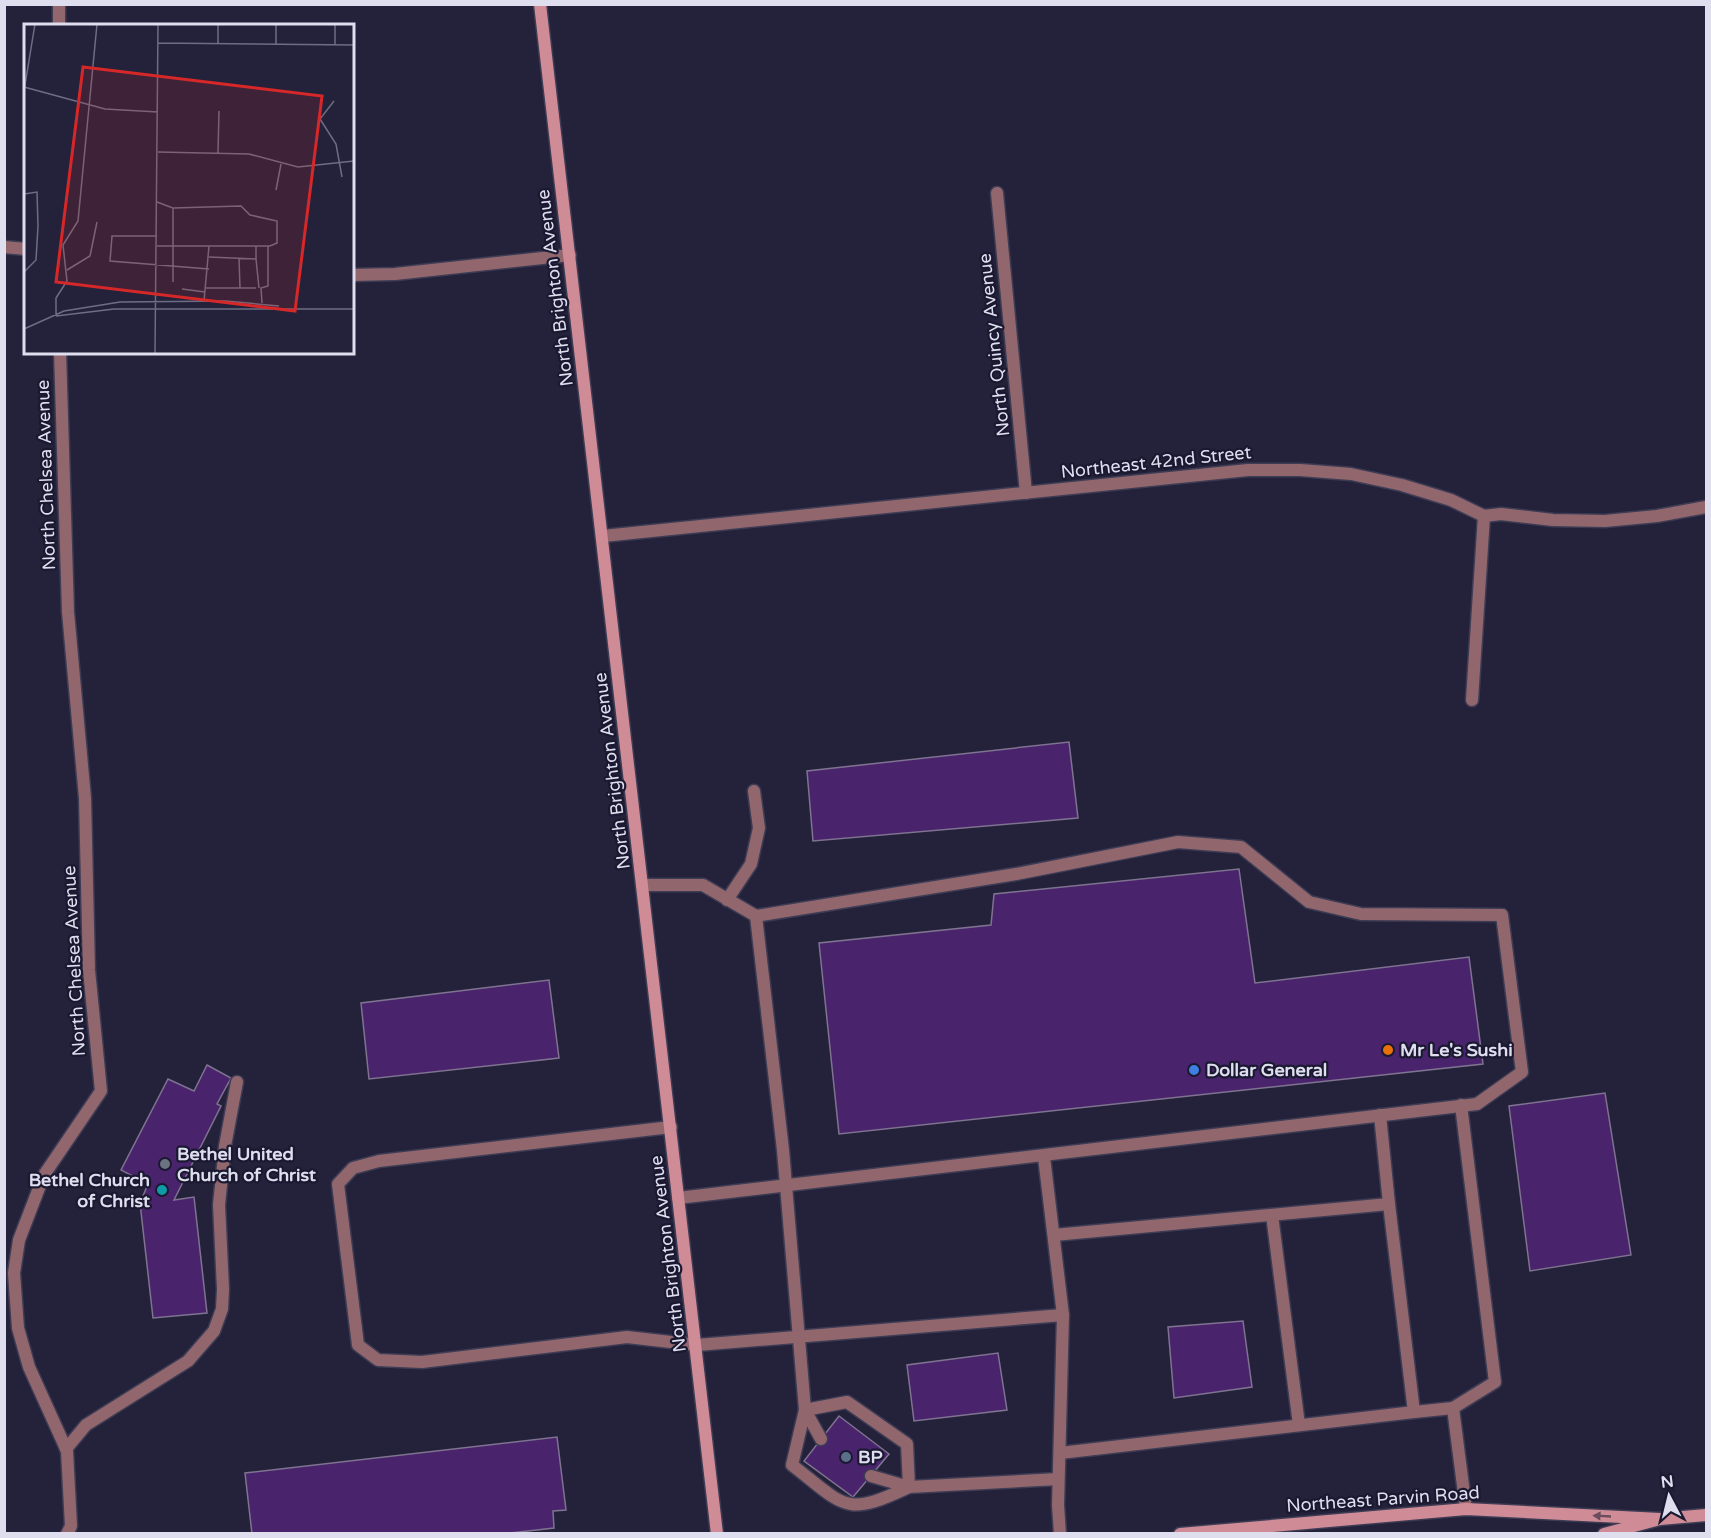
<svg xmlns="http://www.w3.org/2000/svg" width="1711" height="1538" font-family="'Varela Round',sans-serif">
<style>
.building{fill:#49246d;stroke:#7f7390;stroke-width:1.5}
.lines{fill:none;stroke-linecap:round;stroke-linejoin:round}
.service-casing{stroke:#3e3c54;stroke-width:15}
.minor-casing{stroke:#3e3c54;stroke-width:15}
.secondary-casing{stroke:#3e3c54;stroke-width:15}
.service{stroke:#91676d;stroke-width:12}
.minor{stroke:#91676d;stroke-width:12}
.secondary{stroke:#cf8b96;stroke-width:12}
.oneway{fill:#6b4c5e}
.food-dot{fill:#e8710a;stroke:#1a1931;stroke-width:2}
.shop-dot{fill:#3f7fe0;stroke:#1a1931;stroke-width:2}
.worship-dot{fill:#6b7280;stroke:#1a1931;stroke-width:2}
.culture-dot{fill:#0f9aa8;stroke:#1a1931;stroke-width:2}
.service-dot{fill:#5c6f8a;stroke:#1a1931;stroke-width:2}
.labels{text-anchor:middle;stroke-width:4.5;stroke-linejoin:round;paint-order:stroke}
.street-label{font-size:18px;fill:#dedeef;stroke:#1a1931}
.poi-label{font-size:18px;font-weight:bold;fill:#dedeef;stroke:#1a1931;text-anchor:start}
.inset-road{fill:none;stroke:#6e6d83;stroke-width:1.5}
.view{fill:#d62828;fill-opacity:0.15;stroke:#d62828;stroke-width:3}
.inset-edge{fill:none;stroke:#dedeef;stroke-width:3}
</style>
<rect width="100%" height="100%" fill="#24223b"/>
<!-- building -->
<g class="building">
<path d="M1069,742L1078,818L813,841L807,771Z"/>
<path d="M1239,869L1255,983L1469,957L1483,1064L839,1134L819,943L991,925L994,894Z"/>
<path d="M549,980L559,1058L369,1079L361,1003Z"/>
<path d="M207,1065L231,1078L217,1104L221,1106L174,1200L194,1197L207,1313L153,1318L140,1203L148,1184L121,1170L168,1079L194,1091Z"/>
<path d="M1605,1093L1631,1255L1530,1271L1509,1106Z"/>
<path d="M1243,1321L1252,1387L1174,1398L1168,1327Z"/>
<path d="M998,1353L1007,1410L914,1421L907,1365Z"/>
<path d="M839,1416L889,1454L853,1497L804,1461Z"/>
<path d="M557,1437L566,1510L553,1511L554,1528L502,1534H252L245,1473Z"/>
</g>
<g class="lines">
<defs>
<g id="service">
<path d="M643,885H703L756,916L783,1150L805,1410L821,1439"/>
<path d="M727,900L751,864L759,828L754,791"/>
<path d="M1461,1105L1495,1382L1453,1408L1466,1509"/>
<path d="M671,1127L379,1161L353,1168L338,1184L358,1345L378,1360L422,1362L627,1337L697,1345L1063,1315"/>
<path d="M1044,1157L1063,1315L1058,1505L1060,1534"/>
<path d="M678,1198L1477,1104L1522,1072L1502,915L1361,914L1309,902L1241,847L1178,842L1016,874L756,916"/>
<path d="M1389,1204L1414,1412L1453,1408"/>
<path d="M1272,1215L1299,1425"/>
<path d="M1054,1235L1389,1204L1380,1115"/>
<path d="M847,1402L907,1444L909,1487C844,1518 845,1506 792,1465L805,1410Z"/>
<path d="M66,1449L86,1425L188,1361L214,1331L222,1309L223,1289L219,1205L225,1146L237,1082"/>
<path d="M1060,1453L1414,1412"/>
<path d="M871,1476L909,1487L1058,1479"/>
</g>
<g id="minor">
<path d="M59,26V4"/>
<path d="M997,193L1026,493"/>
<path d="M4,247L26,249"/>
<path d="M352,275L395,274L570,255"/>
<path d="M60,352L68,612L85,798L89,970L101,1091L44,1175L19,1240L14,1273L18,1328L29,1367L67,1451L71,1526L67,1534"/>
<path d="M603,536L1248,470H1300L1351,474L1402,485L1451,500L1484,516L1501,514L1553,520L1605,521L1657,516L1706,507"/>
<path d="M1472,700L1484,516"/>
</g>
<g id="secondary">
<path d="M540,4L717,1534"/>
<path d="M1180,1534L1466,1509L1660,1519"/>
<path d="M1604,1534L1660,1519L1706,1515"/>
</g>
</defs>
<!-- service casing -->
<use href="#service" class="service-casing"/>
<!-- minor casing -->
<use href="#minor" class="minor-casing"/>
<!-- secondary casing -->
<use href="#secondary" class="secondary-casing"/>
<!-- service -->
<use href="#service" class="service"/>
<!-- minor -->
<use href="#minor" class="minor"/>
<!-- secondary -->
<use href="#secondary" class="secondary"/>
</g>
<!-- one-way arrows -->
<defs><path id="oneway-solid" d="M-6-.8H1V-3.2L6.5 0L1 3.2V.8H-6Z" transform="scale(1.5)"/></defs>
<use class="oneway" href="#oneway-solid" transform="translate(1602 1516) rotate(-177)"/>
<!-- markers -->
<circle class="food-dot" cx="1388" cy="1050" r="6"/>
<circle class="shop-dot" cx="1194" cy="1070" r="6"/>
<circle class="worship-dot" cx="165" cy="1164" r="6"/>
<circle class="culture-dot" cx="162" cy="1190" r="6"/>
<circle class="service-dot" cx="846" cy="1457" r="6"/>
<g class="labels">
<!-- street labels -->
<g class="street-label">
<text transform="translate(555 288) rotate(-97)" y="6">North Brighton Avenue</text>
<text transform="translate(994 345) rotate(-96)" y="6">North Quincy Avenue</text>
<text transform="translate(1156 462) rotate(-6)" y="6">Northeast 42nd Street</text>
<text transform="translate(46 475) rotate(-92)" y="6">North Chelsea Avenue</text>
<text transform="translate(612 771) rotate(-97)" y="6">North Brighton Avenue</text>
<text transform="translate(74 961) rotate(-93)" y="6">North Chelsea Avenue</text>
<text transform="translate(668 1254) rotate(-97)" y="6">North Brighton Avenue</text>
<text transform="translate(1383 1499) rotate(-4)" y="6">Northeast Parvin Road</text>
</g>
<!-- poi labels -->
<g class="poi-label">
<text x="1400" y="1056">Mr Le's Sushi</text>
<text x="1206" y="1076">Dollar General</text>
<text x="177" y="1160">Bethel United<tspan x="177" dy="21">Church of Christ</tspan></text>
<text x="150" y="1186" text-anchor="end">Bethel Church<tspan x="150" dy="21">of Christ</tspan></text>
<text x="858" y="1463">BP</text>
</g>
</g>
<!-- overview -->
<g transform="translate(24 24)">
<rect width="330" height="330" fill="#24223b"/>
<path class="inset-road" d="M311,0V21M134,19L330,21M194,20V0M252,20V0M0,63L81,85L134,88M0,67L11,0M310,77L296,95L312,120L318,153M134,128L225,130L274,143L330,137M194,129L195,87M252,166L257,140M0,170L13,168L14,202L12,236L0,248M133,178L149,184V258M133,212H88L86,237L185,245M133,222H246L253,219V197L226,191L217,182L149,184M185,233L232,235V222M215,234L216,264M232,235L235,264M43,246L66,232L73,198M182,264H232M158,265L181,268M180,277L185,222M238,279L237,264L244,262V222M32,292V274L43,257L39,221L54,197L73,0M32,292L90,285H330M0,305L40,287L96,278L202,277L255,282M131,330L134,0"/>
<path class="view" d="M59,43L298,72L271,287L32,258Z"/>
<rect width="330" height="330" class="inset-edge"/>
</g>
<!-- border -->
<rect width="1711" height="1538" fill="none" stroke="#dedeef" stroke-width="12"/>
<!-- north arrow -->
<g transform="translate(1669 1496) rotate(353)" stroke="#1a1931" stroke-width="4.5" paint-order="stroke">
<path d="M0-4.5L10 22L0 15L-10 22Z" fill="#dedeef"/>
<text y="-9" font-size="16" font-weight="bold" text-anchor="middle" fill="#dedeef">N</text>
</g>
</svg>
